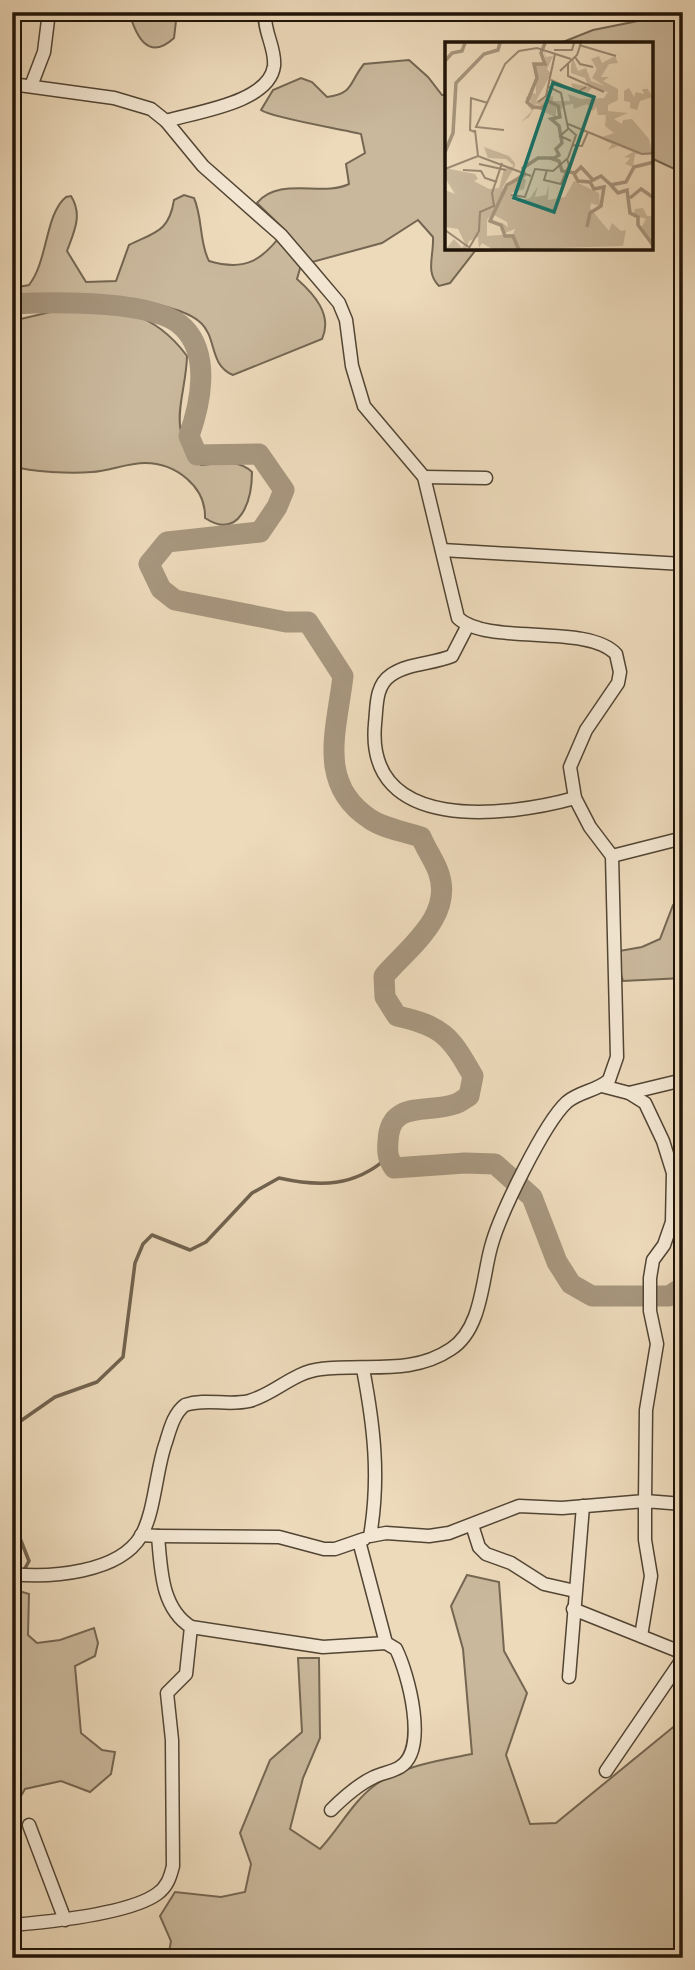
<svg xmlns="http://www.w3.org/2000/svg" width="695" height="1970" font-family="Vollkorn,serif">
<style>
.green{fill:#cab89c;stroke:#746652;stroke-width:2}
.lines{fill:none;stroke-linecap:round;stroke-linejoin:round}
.stream{stroke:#71624e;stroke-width:3.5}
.river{stroke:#a7967e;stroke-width:21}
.minor-casing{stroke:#524534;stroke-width:15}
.minor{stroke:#f3e7d3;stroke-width:12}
.inset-river{fill:none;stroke:#a7967e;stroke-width:3.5}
.inset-road{fill:none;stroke:#9b8a73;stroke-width:2}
.view{fill:#0f766e;fill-opacity:0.15;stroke:#0f766e;stroke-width:3.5}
.inset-edge{fill:none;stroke:#1f1307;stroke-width:3.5}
</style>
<rect width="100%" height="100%" fill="#eddabb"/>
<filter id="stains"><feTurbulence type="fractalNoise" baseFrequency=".00286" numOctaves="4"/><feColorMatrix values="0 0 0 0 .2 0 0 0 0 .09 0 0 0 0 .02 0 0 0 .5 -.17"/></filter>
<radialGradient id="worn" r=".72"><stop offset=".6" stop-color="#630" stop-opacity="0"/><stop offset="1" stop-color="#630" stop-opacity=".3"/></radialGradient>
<!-- green -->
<g class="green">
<path d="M129,12H177L174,38C148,62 136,36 129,12Z"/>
<path d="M683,12V173L651,158V44H558L593,30Z"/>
<path d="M409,60L428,77L442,95H446L447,248L540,249L475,251L450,283L439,286C425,272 434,256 433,237L418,220L382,243L301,265L297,279C314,294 333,315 322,339L233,375C209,365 217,338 201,323C173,296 48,290 12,297V288L29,285C48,261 45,214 66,197L71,196C83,215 74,232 67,251L86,282L116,281L129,245C155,232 169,232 174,200L184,195L194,198C203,219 199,242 209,261C246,272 263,260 285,230L257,203C279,176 323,197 349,184L346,164L365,153L361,134C342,129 272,118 261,110L273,90L301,78L312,82L327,97C354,94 349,82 364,64Z"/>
<path d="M63,309C119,309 152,309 187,356C186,399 164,430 201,465C218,464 238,458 252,472C252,500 240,541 205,518C206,486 175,463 145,463C127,463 109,471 92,472C71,474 32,472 12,466V321Z"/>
<path d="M683,896V978L623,981L617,962L619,951L642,947L660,939L673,905Z"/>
<path d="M467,1575L499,1582L504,1651L527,1693L506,1755L530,1824L556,1823L683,1719V1958H168L171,1941L160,1916L175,1892L221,1897L245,1892L251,1864L240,1833L270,1760L302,1732L298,1658H319L320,1738L303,1778L290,1829L320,1849C339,1829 354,1799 378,1783C406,1765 441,1760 472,1754L463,1649L451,1606Z"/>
<path d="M12,1589L29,1594L28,1635L37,1643L60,1640L94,1628L98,1643L95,1656L75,1666L81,1733L102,1750L115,1752L111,1774L90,1792L61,1781L25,1789L21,1796L17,1858L12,1859Z"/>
</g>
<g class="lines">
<!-- stream -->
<g class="stream">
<path d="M12,1427L55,1397L97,1382L123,1357L135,1263L143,1244L152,1235L190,1250L206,1242L252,1193L279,1178C320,1187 354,1187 387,1158"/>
<path d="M12,1518L29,1561L24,1570"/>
</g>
<!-- river -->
<path class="river" d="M12,304C51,302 157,299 184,328C211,356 200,405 189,436L197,455L259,454L284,490L277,507L260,532L167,542L149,564L161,589L175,600L286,622H308L343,676C337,729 316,784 370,819C383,828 405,832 421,837C426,849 434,860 438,871C455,915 409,947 384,976L385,997L397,1016C443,1026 451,1037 473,1076L469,1096C465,1098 460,1103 455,1104C428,1114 389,1099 388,1142C387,1153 388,1159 394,1168L465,1163L495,1164L532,1197L557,1262L571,1284L592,1296H669L683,1287"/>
<defs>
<g id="minor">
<path d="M307,12H418"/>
<path d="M12,84L114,98L151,109L166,121L203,166L281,235L311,270L339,303L346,320L352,366L364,406L424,477L458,618C488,646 587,623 616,654L620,672L618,683L586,730L570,767L575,798L590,827L612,856L617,1057L609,1080C597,1091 580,1091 567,1102C544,1123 499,1216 491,1247C482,1279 482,1329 451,1349C411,1376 365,1363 321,1369C293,1372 275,1394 249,1401C228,1406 206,1398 185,1405C174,1413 170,1429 166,1442C156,1469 155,1512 141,1536C119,1573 50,1578 12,1574"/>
<path d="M31,86L44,52L49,12"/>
<path d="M166,121C195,112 269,103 274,66C276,48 263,31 265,12"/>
<path d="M424,477L486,478"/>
<path d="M442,550L683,564"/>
<path d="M468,625L452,656C433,664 408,663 391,675C375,686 377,706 375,724C365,834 506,817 575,798"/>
<path d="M612,856L683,838"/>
<path d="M629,1093L683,1080"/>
<path d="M363,1369C374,1426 380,1478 370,1536L386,1533L429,1536L449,1533L519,1506L562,1508L645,1501L646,1410L657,1344L650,1311V1278L653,1260L664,1245L672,1222L673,1173L663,1141L645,1103L629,1093L602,1086"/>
<path d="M472,1525L479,1547L486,1554L511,1563L544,1584L575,1591"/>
<path d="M158,1536L279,1537L324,1549H335L364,1539"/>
<path d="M573,1609L683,1653"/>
<path d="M191,1627L323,1647L386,1643"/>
<path d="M641,1636L651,1576L645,1540V1501L683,1504"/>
<path d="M569,1677L583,1506"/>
<path d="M606,1771L683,1658"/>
<path d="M331,1810C344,1797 357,1785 374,1777C382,1773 392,1772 400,1767C429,1750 408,1673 396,1649L386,1643L359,1541"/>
<path d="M29,1825L65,1920"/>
<path d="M12,1925C47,1922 129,1914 157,1894C167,1887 170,1878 173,1866L172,1740L167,1693L186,1674L191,1627C161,1608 161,1569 158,1536L141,1535"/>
</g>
</defs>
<!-- minor casing -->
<use href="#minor" class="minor-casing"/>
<!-- minor -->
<use href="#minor" class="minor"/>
</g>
<!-- overview -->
<g transform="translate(445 42)">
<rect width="208" height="208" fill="#eddabb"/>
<path d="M98,6L101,15L108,14L102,27L106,32L91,59L108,54V59H125L123,52L136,57L159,56L163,50L147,46L143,50L128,46L126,41L144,45L140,36L126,31V23L128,16L133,29L141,26L146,39L160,44L147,36L152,27L146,17L154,14L157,21L170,14L173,21L164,22L156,35H164L158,39L173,47V58L163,63V69L183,71L169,77L177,82L178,78L187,77L204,97L208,113L190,112L188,125L180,122L185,116L179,115L188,110L173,104L163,108L167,102L154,96L169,91L160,84L161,73H153L151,65L148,69L142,62L129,67L128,62L121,63L115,68L111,62V76L90,65L84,75L76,80L87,69L81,61V54L87,65L92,63L97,66L105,60L97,65L92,62L88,64L84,57L85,50L91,52L90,22L102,23ZM198,40L208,55L195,59L192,68L185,66V60L179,59V49L184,46L189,55L191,50L199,52L197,47H203ZM39,105L64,114L70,121V124L58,145L57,152L75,132L81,138L79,147L66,151L69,159L85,156L93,144L90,155L101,153L104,142L103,158L120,155L129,139L154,151L155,164L146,161L145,166L164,189L167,181L176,189L181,188L178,204L49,208L37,201L34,206L33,195L24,199L21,208H0L9,197L17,206L20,201L13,187L0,185V148L10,152L0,136V126L30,132L33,137L29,139L44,147L54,146L59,127L69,124L61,117L43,116ZM47,172L62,180L63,185L56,180L60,191L70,187L68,192L42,194V178ZM198,166L202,174H208V208L196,186L201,177L188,173L190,167Z" fill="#cab89c" fill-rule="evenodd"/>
<path class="inset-river" d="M100,1L96,11L100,22H89L92,36L82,60L88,65L97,66L103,59L113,64L115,75L106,77L114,84L117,101L111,107L114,113L108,117L114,119L117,129L130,131L136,125L148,138L156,134L165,142M0,19L7,11L17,9L20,1M0,110L8,91L11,41L39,12L53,8L55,1M128,130L133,139L145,140L149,147L159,145L156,164L145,171L142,185M165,142L173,151L182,148L185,171L193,175V183L208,203M165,143L181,140L189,125L209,120M185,156L196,147L209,156M74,208L68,194H60L56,183L45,179L62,143L79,133L78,126L93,116H108"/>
<path class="inset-road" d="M134,3L171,14M109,8H127L129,1M130,15L135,22L148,25M123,22V34L159,50M115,29L132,13L136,1M106,38L132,50L141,45M93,60L101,54L110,12M123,82L197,112L209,111M123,87L115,94L126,99M30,88L33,114M59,88L31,85L60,22L74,9L92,6L126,17M30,90L25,88L26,56L43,61M127,103L137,104L143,90M34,122L61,128M0,127L33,114L86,134M18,128L36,129L40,136L52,140M102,128L99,138L116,142L124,123L122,117M66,153L80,155L90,127L108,129L123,116L131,93L123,86L116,51L102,44M0,188L25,206M24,206L34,189L35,170L49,164L47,151L57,121"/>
<path class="view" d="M108,41L149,55L109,170L69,156Z"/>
<rect width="208" height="208" class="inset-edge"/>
</g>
<!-- margin -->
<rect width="695" height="1970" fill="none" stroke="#eddabb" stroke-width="42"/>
<rect x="14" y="14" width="667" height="1942" fill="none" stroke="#1f1307" stroke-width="3.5"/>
<rect x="21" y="21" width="653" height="1928" fill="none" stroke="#1f1307" stroke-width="2"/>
<rect width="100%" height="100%" filter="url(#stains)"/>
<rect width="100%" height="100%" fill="url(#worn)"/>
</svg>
